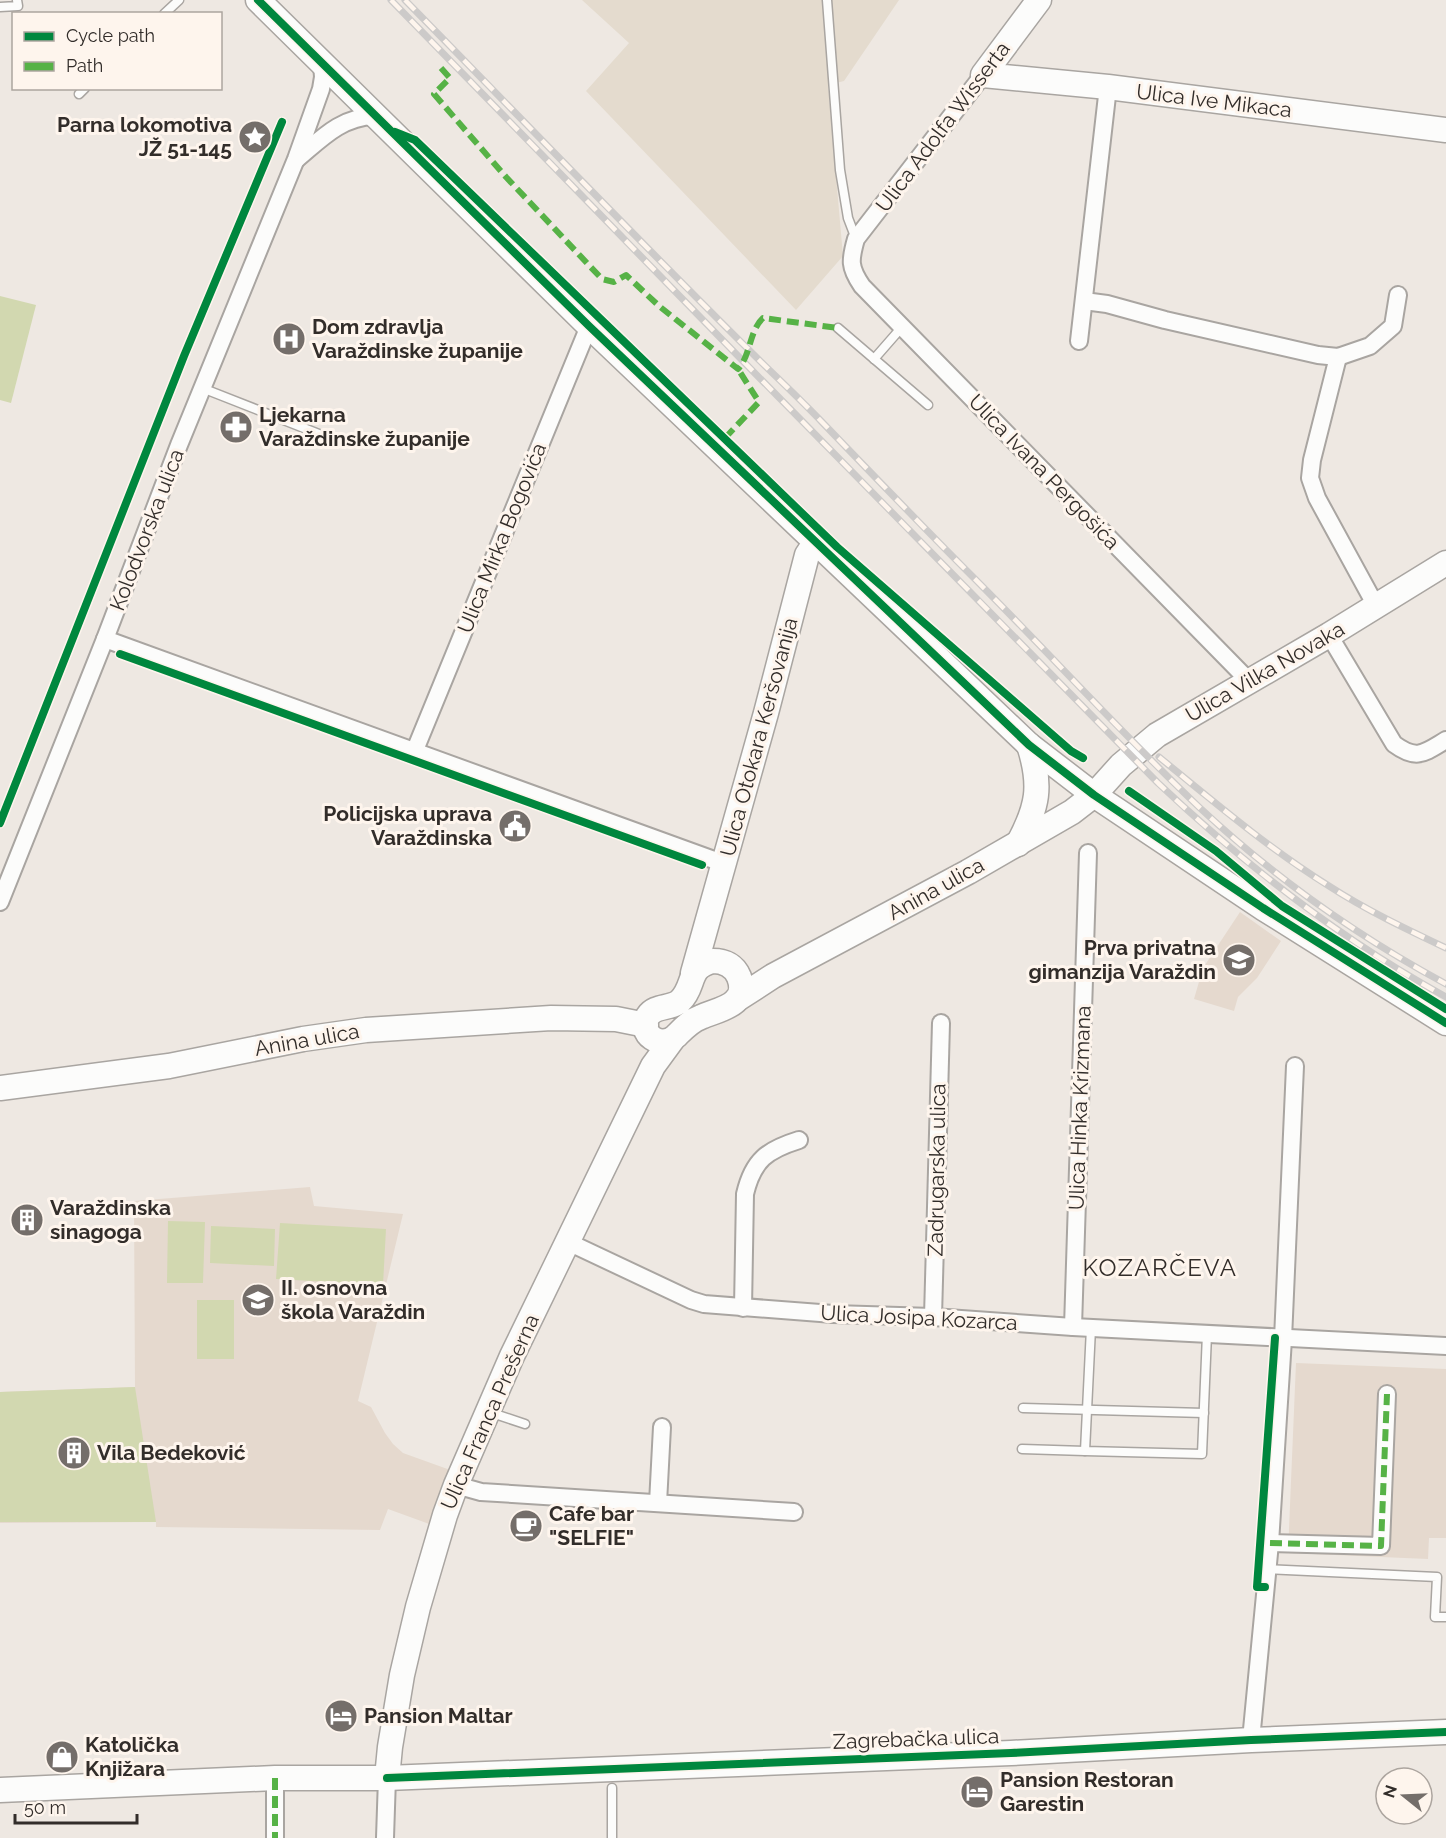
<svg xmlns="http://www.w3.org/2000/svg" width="1446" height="1838" font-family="Raleway,sans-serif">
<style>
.industrial{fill:#e4dbce}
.built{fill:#e5d9ce}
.green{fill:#d2d8b0}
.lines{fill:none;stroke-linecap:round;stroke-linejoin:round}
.lane-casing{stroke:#a9a5a1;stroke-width:11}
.street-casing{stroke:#a9a5a1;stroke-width:20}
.secondary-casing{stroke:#a9a5a1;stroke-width:27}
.lane{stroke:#fcfcfb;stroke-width:8}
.street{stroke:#fcfcfb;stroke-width:16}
.secondary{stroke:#fcfcfb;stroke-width:24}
.rail-casing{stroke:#cccac9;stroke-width:7}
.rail{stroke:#fef5ed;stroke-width:4.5;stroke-dasharray:14;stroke-linecap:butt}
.quiet{stroke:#56b246;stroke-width:6;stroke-dasharray:12 6;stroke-linecap:butt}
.cycleway-casing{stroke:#fef5ed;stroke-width:11}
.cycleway{stroke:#00873e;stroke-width:8}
.labels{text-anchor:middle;stroke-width:6;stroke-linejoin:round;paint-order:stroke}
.street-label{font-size:21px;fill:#322d2a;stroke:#fef5ed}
.poi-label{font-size:21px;font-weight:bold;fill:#322d2a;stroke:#fef5ed;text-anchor:start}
.quarter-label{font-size:24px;letter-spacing:1.5px;fill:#322d2a;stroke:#fef5ed}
</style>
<rect width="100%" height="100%" fill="#eee8e2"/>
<!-- industrial -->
<path class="industrial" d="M582,0H899L844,81L828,85L843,256L796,310L586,91L629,43Z"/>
<!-- built -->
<g class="built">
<path d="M1240,912L1281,941L1257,978L1238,997L1234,1011L1194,999L1203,968Z"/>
<path d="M310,1187L314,1206L403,1214L358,1401L371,1407L385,1433L393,1444L403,1453L453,1471L432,1525L388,1509L380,1530L156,1527V1522L0,1523V1392L135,1387L134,1201Z"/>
<path d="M1296,1363L1446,1369V1538H1429L1428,1559L1288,1553Z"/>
</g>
<!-- green -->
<g class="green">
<path d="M0,296L36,305L11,403L0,400Z"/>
<path d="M168,1221L205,1222L203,1283H167Z"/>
<path d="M280,1223L386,1229L383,1285L276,1279Z"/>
<path d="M211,1226L275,1229L274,1266L210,1263Z"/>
<rect x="197" y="1300" width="37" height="59"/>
<path d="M135,1387L156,1522H0V1392Z"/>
</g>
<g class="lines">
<defs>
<g id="lane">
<path d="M827,0L840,170L848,218L856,239"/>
<path d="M0,7L18,6L17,0"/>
<path d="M164,14L179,0"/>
<path d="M79,94L85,88"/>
<path d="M838,328L928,405"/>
<path d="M874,359L902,327"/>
<path d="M202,388L342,443"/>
<path d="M1091,1328L1085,1451L1202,1454L1207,1334"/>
<path d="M1023,1408L1204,1413"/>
<path d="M489,1412L525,1424"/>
<path d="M1022,1449L1085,1451"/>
<path d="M1267,1569L1437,1577L1435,1617H1446"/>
<path d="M612,1838V1788"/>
</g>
<g id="street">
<path d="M983,75L856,239C850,260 849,267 862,286L1249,681"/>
<path d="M297,159C321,139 341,117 374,116"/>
<path d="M1084,301L1107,304L1165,320L1318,355L1338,357L1370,346L1393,326L1398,295"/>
<path d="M1079,341L1108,87"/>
<path d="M1338,357L1312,460L1310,478L1317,498L1376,606"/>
<path d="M1329,635L1394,744C1417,761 1424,753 1446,740"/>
<path d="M105,639L725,864"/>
<path d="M415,750L589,326"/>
<path d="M0,902L105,639L179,445L296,159L321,89L323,77L322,64"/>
<path d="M568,1242L691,1300L704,1304L833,1314L933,1317L1073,1327L1446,1346"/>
<path d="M743,1308L745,1194C753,1160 767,1150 799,1140"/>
<path d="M933,1317L941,1023"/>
<path d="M1073,1327L1088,853"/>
<path d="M456,1485L481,1492L794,1512"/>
<path d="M658,1503L662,1427"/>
<path d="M1270,1543L1381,1546L1387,1394"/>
<path d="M1251,1740L1270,1543L1283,1339L1295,1066"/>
<path d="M275,1778V1838"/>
<path d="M385,1838L387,1778"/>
</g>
<g id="secondary">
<path d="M258,0L589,326L1029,745L1094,795L1263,908L1446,1023"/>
<path d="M1039,0L983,75L1108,87L1446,130"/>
<path d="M1018,844C1038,807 1042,786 1029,745"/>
<path d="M713,961C724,961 734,965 739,977C750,1006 718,1009 701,1017C690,1021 683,1029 676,1036C661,1050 637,1034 648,1016C655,1005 671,1009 680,1001C696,986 686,967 713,961Z"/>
<path d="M693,973L766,713L807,555L815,543"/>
<path d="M736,1000L773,976L968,872L1072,812L1094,795L1121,765L1157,735L1329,635L1446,563"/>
<path d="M0,1088L169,1066L303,1039L366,1030L551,1018L616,1019L646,1025"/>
<path d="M387,1778L390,1747L402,1675L418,1607L445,1515L456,1485L512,1356L653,1066L672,1040"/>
<path d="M0,1790L275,1778H387L1011,1753L1251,1740L1446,1732"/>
</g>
</defs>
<!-- lane casing -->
<use href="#lane" class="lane-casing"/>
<!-- street casing -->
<use href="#street" class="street-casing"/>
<!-- secondary casing -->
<use href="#secondary" class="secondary-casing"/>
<!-- lane -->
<use href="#lane" class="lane"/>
<!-- street -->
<use href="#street" class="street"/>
<!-- secondary -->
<use href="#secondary" class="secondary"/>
<defs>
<g id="rail">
<path d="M391,0L741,359L1158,783C1245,865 1340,939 1446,997"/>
<path d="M405,0C520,117 633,235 749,350C773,374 798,397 821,421C871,473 921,525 972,576C1049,653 1121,733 1200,808C1274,877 1357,936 1446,984"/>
<path d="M1159,757C1214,802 1268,848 1329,886C1366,910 1406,929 1446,948"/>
</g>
</defs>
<!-- rail casing -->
<use href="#rail" class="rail-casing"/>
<!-- rail -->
<use href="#rail" class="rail"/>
<!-- quiet -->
<g class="quiet">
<path d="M441,68L450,78L434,94L506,177L602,279L614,282L626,275L659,306L738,369C751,355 749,331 763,318L838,328"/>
<path d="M725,438L759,402L738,369"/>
<path d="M1270,1543L1381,1546L1387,1394"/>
<path d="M275,1778V1838"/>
</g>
<defs>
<g id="cycleway">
<path d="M258,0L589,326L1029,745L1094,795L1263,908L1446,1023"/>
<path d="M395,132L415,140L837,547L1071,751L1083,758"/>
<path d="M120,654L702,865"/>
<path d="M1129,791L1216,851L1282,906L1446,1009"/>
<path d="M0,823L184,356L282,122"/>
<path d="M1265,1587H1257L1275,1338"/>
<path d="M387,1778L1011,1753L1251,1740L1446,1732"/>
</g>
</defs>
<!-- cycleway casing -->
<use href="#cycleway" class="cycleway-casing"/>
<!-- cycleway -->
<use href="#cycleway" class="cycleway"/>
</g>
<!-- icons -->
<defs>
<symbol id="sight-disc" viewBox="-11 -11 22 22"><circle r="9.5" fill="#746e6a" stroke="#fef5ed"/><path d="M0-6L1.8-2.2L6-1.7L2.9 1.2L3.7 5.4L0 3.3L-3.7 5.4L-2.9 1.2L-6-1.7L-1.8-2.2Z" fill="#fff"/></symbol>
<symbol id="hospital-disc" viewBox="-11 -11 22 22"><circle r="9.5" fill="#746e6a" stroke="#fef5ed"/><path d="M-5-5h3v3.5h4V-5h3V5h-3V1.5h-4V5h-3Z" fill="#fff"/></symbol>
<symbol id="pharmacy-disc" viewBox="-11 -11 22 22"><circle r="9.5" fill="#746e6a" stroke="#fef5ed"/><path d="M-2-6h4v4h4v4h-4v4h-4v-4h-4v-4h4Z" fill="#fff"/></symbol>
<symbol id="civic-disc" viewBox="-11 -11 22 22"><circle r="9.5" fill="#746e6a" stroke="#fef5ed"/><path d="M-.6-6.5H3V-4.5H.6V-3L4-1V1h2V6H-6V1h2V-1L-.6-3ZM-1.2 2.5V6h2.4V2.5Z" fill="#fff"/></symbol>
<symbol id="school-disc" viewBox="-11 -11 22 22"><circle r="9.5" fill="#746e6a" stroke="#fef5ed"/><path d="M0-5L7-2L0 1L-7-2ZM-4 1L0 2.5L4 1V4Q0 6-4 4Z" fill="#fff"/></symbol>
<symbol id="building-disc" viewBox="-11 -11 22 22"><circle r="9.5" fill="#746e6a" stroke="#fef5ed"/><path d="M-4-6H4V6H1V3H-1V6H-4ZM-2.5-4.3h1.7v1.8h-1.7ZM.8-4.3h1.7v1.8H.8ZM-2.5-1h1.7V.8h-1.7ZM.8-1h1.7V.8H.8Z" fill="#fff"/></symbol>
<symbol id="cafe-disc" viewBox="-11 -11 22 22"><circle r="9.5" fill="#746e6a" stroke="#fef5ed"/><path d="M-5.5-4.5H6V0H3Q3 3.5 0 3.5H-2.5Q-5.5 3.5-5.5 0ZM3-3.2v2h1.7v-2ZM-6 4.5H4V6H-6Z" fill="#fff"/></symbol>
<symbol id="hotel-disc" viewBox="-11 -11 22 22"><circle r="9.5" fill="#746e6a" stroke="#fef5ed"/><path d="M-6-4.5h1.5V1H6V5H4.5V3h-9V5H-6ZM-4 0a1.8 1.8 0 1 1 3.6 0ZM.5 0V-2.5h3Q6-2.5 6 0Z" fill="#fff"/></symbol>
<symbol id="shop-disc" viewBox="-11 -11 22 22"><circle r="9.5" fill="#746e6a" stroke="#fef5ed"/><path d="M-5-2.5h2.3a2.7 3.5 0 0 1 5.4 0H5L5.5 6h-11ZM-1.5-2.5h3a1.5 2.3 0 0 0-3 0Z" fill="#fff"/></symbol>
</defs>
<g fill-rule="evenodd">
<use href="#sight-disc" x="236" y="118" width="38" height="38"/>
<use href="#hospital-disc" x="270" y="320" width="38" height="38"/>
<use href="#pharmacy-disc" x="217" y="408" width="38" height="38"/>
<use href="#civic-disc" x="496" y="807" width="38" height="38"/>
<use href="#school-disc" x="1220" y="941" width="38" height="38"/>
<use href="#building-disc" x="8" y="1201" width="38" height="38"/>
<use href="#school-disc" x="239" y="1281" width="38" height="38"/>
<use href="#building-disc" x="55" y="1434" width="38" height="38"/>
<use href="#cafe-disc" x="507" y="1507" width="38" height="38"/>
<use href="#hotel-disc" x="322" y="1697" width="38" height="38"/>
<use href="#shop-disc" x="43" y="1738" width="38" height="38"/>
<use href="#hotel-disc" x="958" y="1773" width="38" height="38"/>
</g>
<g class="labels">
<!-- street labels -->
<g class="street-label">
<text transform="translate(1214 101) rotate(7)" y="7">Ulica Ive Mikaca</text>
<text transform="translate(943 127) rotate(-53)" y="7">Ulica Adolfa Wisserta</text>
<text transform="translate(1044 472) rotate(46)" y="7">Ulica Ivana Pergošića</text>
<text transform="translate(147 530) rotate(-69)" y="7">Kolodvorska ulica</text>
<text transform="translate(502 538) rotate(-68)" y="7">Ulica Mirka Bogovića</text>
<text transform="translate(1265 672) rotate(-30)" y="7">Ulica Vilka Novaka</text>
<text transform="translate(759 737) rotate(-75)" y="7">Ulica Otokara Keršovanija</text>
<text transform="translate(936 889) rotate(-29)" y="7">Anina ulica</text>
<text transform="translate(307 1040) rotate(-10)" y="7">Anina ulica</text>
<text transform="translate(1080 1108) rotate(-88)" y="7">Ulica Hinka Krizmana</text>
<text transform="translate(937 1170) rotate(-89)" y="7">Zadrugarska ulica</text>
<text transform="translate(919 1318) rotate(3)" y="7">Ulica Josipa Kozarca</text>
<text transform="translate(490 1412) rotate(-66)" y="7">Ulica Franca Prešerna</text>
<text transform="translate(916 1739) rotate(-2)" y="7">Zagrebačka ulica</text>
</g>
<!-- poi labels -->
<g class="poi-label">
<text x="232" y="132" text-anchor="end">Parna lokomotiva<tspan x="232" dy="24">JŽ 51-145</tspan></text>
<text x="312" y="334">Dom zdravlja<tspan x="312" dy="24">Varaždinske županije</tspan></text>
<text x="259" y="422">Ljekarna<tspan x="259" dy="24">Varaždinske županije</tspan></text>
<text x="492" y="821" text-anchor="end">Policijska uprava<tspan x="492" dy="24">Varaždinska</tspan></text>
<text x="1216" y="955" text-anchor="end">Prva privatna<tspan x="1216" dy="24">gimanzija Varaždin</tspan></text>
<text x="50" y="1215">Varaždinska<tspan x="50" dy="24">sinagoga</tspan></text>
<text x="281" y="1295">II. osnovna<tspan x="281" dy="24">škola Varaždin</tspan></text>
<text x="97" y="1460">Vila Bedeković</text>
<text x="549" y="1521">Cafe bar<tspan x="549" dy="24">"SELFIE"</tspan></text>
<text x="364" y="1723">Pansion Maltar</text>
<text x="85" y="1752">Katolička<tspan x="85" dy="24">Knjižara</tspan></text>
<text x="1000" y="1787">Pansion Restoran<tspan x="1000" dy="24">Garestin</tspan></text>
</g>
<!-- quarter labels -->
<g class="quarter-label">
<text x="1160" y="1276">KOZARČEVA</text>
</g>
</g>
<!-- legend -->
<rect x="12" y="12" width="210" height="78" fill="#fef5ed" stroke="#aca59f" stroke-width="1.5"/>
<rect x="24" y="32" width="30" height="9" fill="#00873e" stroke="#aca59f" stroke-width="1.5"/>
<text x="66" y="42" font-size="18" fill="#322d2a">Cycle path</text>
<rect x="24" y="62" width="30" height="9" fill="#56b246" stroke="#aca59f" stroke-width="1.5"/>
<text x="66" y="72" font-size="18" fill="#322d2a">Path</text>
<!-- north arrow -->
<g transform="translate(1404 1796) rotate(288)"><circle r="28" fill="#fef5ed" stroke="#aca59f" stroke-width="1.5"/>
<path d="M0-4.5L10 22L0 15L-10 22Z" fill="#746e6a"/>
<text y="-9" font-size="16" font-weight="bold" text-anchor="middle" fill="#322d2a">N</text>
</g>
<!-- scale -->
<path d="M15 1814v9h122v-9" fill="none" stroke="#322d2a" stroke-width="3"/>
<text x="24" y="1814" font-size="18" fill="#322d2a" stroke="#fef5ed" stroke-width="4.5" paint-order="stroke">50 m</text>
</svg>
